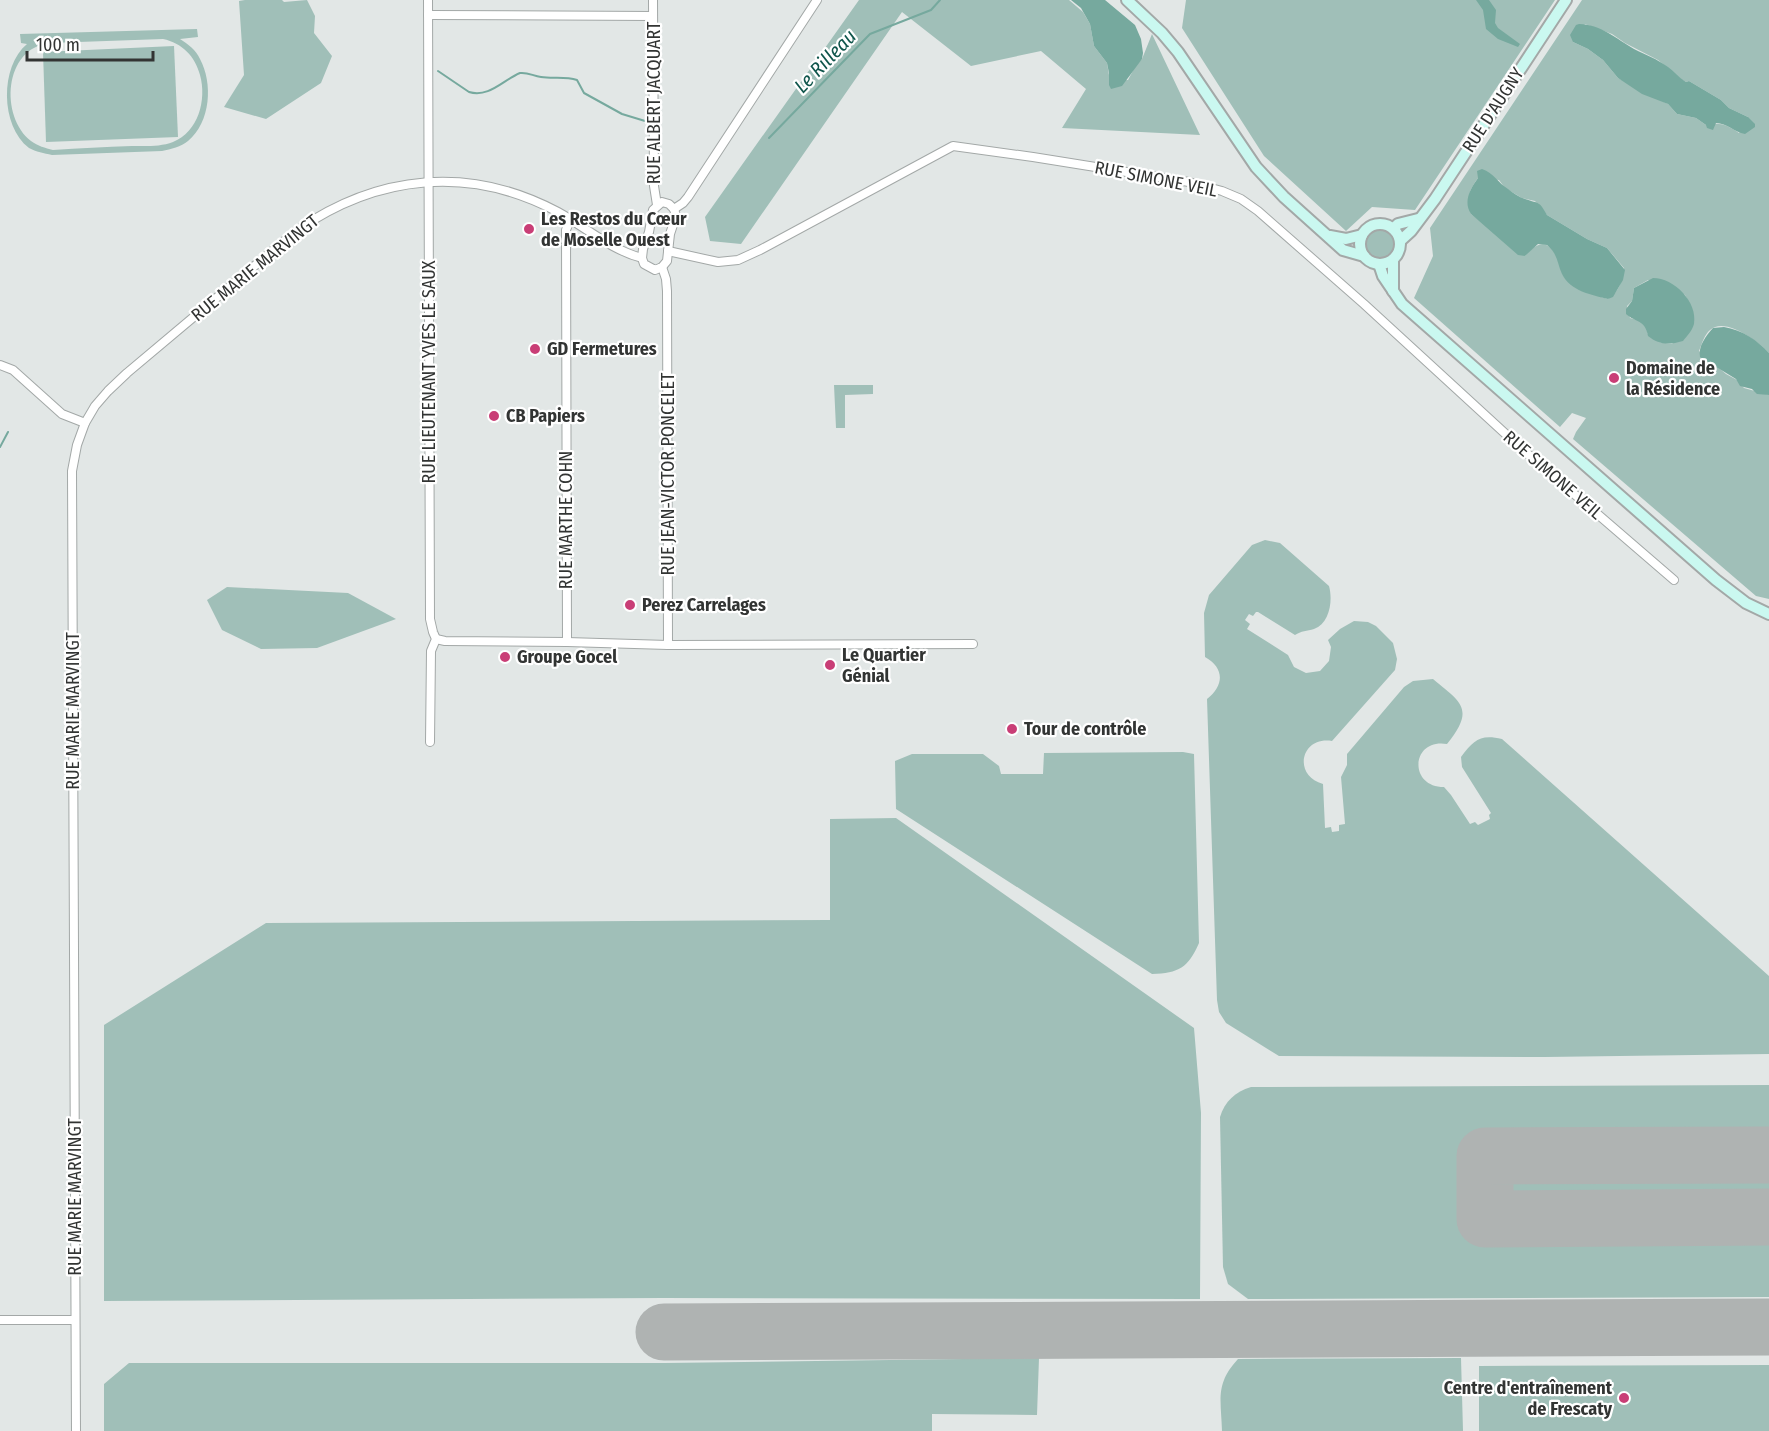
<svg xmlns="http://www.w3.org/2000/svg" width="1769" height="1431" font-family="'Fira Sans Condensed',sans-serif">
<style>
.green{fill:#a0bfb8;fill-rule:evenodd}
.water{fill:#76a99e}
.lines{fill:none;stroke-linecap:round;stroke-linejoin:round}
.stream{stroke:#76a99e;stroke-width:2}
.runway{stroke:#afb3b2;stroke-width:57}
.minor-casing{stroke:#a3a8a7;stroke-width:10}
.secondary-casing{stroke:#a3a8a7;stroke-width:14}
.minor{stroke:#fff;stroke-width:8}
.secondary{stroke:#caf8f0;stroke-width:10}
.poi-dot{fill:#c93e76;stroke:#fff;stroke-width:2}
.labels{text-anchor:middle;stroke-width:4.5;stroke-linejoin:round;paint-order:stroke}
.street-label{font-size:18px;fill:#323433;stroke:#fff}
.poi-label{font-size:18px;font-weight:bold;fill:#323433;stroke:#fff;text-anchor:start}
.water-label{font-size:20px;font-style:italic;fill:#10564c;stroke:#fff}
</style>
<rect width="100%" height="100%" fill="#e2e7e6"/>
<!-- green -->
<g class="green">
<path d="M245,0H282L284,2L307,0L315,16L314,33L332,56L321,83L266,119L224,107L244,75L239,1Z"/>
<path d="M859,0H1069L1083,12L1090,24L1094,46L1107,63L1110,81L1128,80L1136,65L1142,59L1152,34L1200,135L1062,128L1086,89L1041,51L971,66L902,12L741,244L710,241L705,217Z"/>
<path d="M1186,0H1555L1415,210L1372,207L1346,231L1264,156L1182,28Z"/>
<path d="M1582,0H1769V353C1759,342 1725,316 1710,330C1704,335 1702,344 1699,351L1726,374L1737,380L1744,388L1769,395V599L1756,596L1573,439L1576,432L1586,418L1572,413L1560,427L1414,298L1433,256L1430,228ZM1585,24L1612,34L1625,43L1658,60L1682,80L1686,82L1689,81L1721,100L1729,108L1748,117L1739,133C1727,125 1720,122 1706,125L1696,118L1677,114L1668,104L1618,78L1603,60L1588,49L1573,42ZM1478,178L1499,180L1505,188L1522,198L1535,201L1547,215L1587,239L1607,248L1624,268C1623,280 1619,292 1608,299C1594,295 1576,289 1566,279C1561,274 1561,267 1559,261C1550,240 1539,239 1525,256L1471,214C1468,197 1467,193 1478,178ZM1648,280L1685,295L1691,307L1694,319L1672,344L1659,342L1647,333V329L1641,321L1630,318L1627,306L1632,301L1634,288Z"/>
<path d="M197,29L198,37L180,39C188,44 196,50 200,59C213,83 211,122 188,141C181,147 171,149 162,151L52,155C44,153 36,152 29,148C0,126 0,66 27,44L21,43L20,34ZM163,39C182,43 195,56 200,75C207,100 198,132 173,142C160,147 145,146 132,146C105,147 79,148 53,150C45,148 38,146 31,141C0,117 3,48 50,43Z"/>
<path d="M174,46L178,137L46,142L43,52Z"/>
<circle cx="1380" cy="244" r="14"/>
<path d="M834,385H873V394L845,395V428H836Z"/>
<path d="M1265,540L1280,543L1329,586C1333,600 1330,623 1314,629C1307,631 1301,631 1295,635L1258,612H1256L1253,616L1249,614L1245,620L1250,624L1247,629L1288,655L1294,667L1306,673L1320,671L1329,661L1331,647L1328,640L1340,629L1354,621L1368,622L1376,626L1393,643L1397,659L1395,670L1332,741C1301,736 1292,775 1323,784L1325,828L1331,827L1332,832L1339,831V825L1345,824L1341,777L1347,765V754L1404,687L1413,681L1433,679C1462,703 1475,709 1447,744C1411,738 1408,787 1444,787L1451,795L1470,824L1475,822L1478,825L1490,819L1489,815L1491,813L1462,767L1461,757C1474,740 1480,734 1502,739L1769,976V1054L1545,1057L1279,1056L1226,1023L1219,1012L1217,1000L1207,699C1224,686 1225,668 1205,657L1204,613L1209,595L1252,545Z"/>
<path d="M227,587L348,593L396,619L317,648L261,649L222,630L207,600Z"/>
<path d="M1183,752L1194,754L1199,943C1188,968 1179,973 1152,974L896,809L895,761L912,754H983L999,766L1001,774H1043L1044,753Z"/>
<path d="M896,818L1194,1028L1201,1113L1200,1299L663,1298L104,1301V1025L266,923L830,920V819Z"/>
<path d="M1769,1085V1297L1248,1299L1228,1284L1223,1267L1220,1117C1225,1101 1235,1092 1251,1087Z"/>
<path d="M1039,1358L1037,1415L932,1414V1431H104V1384L129,1363H665Z"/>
<path d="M1461,1358L1463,1431H1222C1221,1399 1215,1384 1238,1359Z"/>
<path d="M1769,1365V1431H1479V1366Z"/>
</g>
<!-- water -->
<g class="water">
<path d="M1071,0H1105L1135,25L1141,39L1143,53L1142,59L1122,86L1111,89L1109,85V73L1107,63L1094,46L1090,24L1081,8Z"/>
<path d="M1476,0H1489L1496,10L1495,23L1498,28L1520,44L1518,47L1498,39L1486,29L1483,10Z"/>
<path d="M1579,24C1600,24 1617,39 1634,49C1646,55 1657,59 1668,67C1674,71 1679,78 1686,82L1689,81L1721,100L1729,108L1748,117L1755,124V127L1745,134C1734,132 1727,123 1716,123L1713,130L1707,128L1706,125L1696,118L1677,114L1668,104L1642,94L1618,78L1603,60L1588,49L1573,42L1570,35L1576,25Z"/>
<path d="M1482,169C1494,173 1498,183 1508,189C1513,193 1519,197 1525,199C1540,204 1539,201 1547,215L1587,239L1607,248L1625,270L1623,280L1613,297L1608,299C1592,295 1570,291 1562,274C1557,263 1558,254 1547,245L1538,244L1525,256L1518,255L1471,214C1463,202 1470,189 1478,178L1477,171Z"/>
<path d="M1653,278C1674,278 1698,302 1694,324C1692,331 1687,336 1683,341C1669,345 1659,345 1648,336C1645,319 1636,323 1626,314V309L1632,301L1634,288Z"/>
<path d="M1724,327C1742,330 1757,340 1769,353V395L1757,394L1752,389L1740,386L1736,379L1700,357C1698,346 1706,336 1713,328Z"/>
</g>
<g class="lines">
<!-- stream -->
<g class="stream">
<path d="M438,71L469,92C489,98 503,80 520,73C528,72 533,76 541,77C553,79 565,76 577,80L584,93L622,114L645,121"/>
<path d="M769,138L870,34L931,10L940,0"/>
<path d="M0,447L8,432"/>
</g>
<!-- runway -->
<g class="runway">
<path d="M1769,1155L1485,1156V1219L1769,1217"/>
<path d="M664,1332L1769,1327"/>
</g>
<defs>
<g id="minor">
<path d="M428,0L430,619L433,632L436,639L431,651L430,742"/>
<path d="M653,0L654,186L657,205"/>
<path d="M428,15L653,16"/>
<path d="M662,202L669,204L674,209L676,216L670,234L667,261L662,267L655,270L644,264L642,258L643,249L649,232L653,210Z"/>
<path d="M674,209L683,203L688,197L817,0"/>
<path d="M668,251L718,262L738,260L760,250L953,146L1033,157L1189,182L1222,191L1241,199L1258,211L1364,304L1522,449L1674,580"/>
<path d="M662,267L666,279L667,291L668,645"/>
<path d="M0,365L13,370L62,414L85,423"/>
<path d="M436,639L445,641L567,642L668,645L973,644"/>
<path d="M567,642L566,230L570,220"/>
<path d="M0,1320H75"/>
<path d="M76,1431L72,471L77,445L85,423L95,406L108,391L127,373L296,231C378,174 470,165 558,212C587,228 611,250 642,258"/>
</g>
<g id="secondary">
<path d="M1127,0L1162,33L1178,52L1256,167L1284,197L1343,250L1364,256"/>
<circle cx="1380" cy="244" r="20"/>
<path d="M1394,228L1398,224L1418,219"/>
<path d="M1330,236L1346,239L1362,235"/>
<path d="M1400,241L1411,231L1435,199L1566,0"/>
<path d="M1379,264L1383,276L1402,304L1716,580L1746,603L1769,614"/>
<path d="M1393,291V260"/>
</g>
</defs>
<!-- minor casing -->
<use href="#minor" class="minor-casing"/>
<!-- secondary casing -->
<use href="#secondary" class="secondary-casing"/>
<!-- minor -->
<use href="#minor" class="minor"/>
<!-- secondary -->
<use href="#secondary" class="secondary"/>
</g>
<!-- markers -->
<g class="poi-dot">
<circle cx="529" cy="229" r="6"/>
<circle cx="535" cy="349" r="6"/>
<circle cx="1614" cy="378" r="6"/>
<circle cx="494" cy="416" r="6"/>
<circle cx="630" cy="605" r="6"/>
<circle cx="505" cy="657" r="6"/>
<circle cx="830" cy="665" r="6"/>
<circle cx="1012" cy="729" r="6"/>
<circle cx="1624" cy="1398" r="6"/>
</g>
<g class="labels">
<!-- street labels -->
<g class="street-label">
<text transform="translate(654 103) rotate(-90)" y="6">RUE ALBERT JACQUART</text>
<text transform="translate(1493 110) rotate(-57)" y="6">RUE D'AUGNY</text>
<text transform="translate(1156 179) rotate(11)" y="6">RUE SIMONE VEIL</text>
<text transform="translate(255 268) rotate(-39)" y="6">RUE MARIE MARVINGT</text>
<text transform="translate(429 372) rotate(-90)" y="6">RUE LIEUTENANT YVES LE SAUX</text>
<text transform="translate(668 474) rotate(-90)" y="6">RUE JEAN-VICTOR PONCELET</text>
<text transform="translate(1553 475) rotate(41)" y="6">RUE SIMONE VEIL</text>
<text transform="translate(566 520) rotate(-90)" y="6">RUE MARTHE COHN</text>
<text transform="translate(73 711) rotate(-90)" y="6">RUE MARIE MARVINGT</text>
<text transform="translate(75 1197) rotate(-90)" y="6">RUE MARIE MARVINGT</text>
</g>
<!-- poi labels -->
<g class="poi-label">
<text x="541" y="225">Les Restos du Cœur<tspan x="541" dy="21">de Moselle Ouest</tspan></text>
<text x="547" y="355">GD Fermetures</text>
<text x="1626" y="374">Domaine de<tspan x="1626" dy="21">la Résidence</tspan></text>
<text x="506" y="422">CB Papiers</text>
<text x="642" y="611">Perez Carrelages</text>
<text x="842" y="661">Le Quartier<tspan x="842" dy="21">Génial</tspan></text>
<text x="517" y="663">Groupe Gocel</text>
<text x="1024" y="735">Tour de contrôle</text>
<text x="1612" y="1394" text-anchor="end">Centre d'entraînement<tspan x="1612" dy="21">de Frescaty</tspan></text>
</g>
<!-- water labels -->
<g class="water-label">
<text transform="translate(825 61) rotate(-46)" y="7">Le Rilleau</text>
</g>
</g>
<!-- scale -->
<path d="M27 51v9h126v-9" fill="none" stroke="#323433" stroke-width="3"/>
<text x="36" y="51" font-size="18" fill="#323433" stroke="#ffffff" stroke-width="4.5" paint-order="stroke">100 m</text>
</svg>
